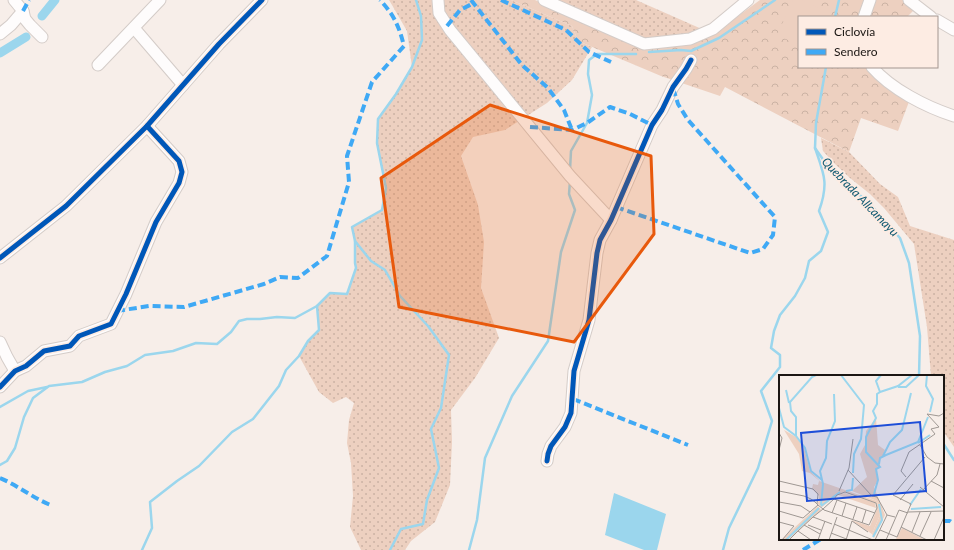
<svg xmlns="http://www.w3.org/2000/svg" width="954" height="550" font-family="Lato,sans-serif">
<style>
.grass{fill:url(#grass-dots)}
.park{fill:url(#park-crowns)}
.garden{fill:#edd0c0}
.water{fill:#9bd6ed}
.lines{fill:none;stroke-linecap:round;stroke-linejoin:round}
.stream{stroke:#9bd6ed;stroke-width:2.5}
.canal{stroke:#9bd6ed;stroke-width:9}
.street-casing{stroke:#d4ccc8;stroke-width:13}
.street{stroke:#fefcfc;stroke-width:11}
.quiet{stroke:#3fa9f5;stroke-width:4;stroke-dasharray:8 4;stroke-linecap:butt}
.cycleway-casing{stroke:#fdece3;stroke-width:8}
.cycleway{stroke:#0057b8;stroke-width:5}
.marked{fill:#e8590c;fill-opacity:0.2;stroke:#e8590c;stroke-width:3;stroke-linejoin:round}
.labels{text-anchor:middle;stroke-width:3.5;stroke-linejoin:round;paint-order:stroke}
.water-label{font-size:12px;font-style:italic;fill:#125a72;stroke:#fdece3}
.inset-river{fill:none;stroke:#9bd6ed;stroke-width:2}
.inset-road{fill:none;stroke:#9f9893;stroke-width:1}
.view{fill:#1d4ed8;fill-opacity:0.15;stroke:#1d4ed8;stroke-width:2}
.inset-edge{fill:none;stroke:#1b1613;stroke-width:2}
</style>
<defs>
<pattern id="grass-dots" width="8" height="8" patternUnits="userSpaceOnUse"><rect width="8" height="8" fill="#edd0c0"/><path d="M2 2h.1M6 6h.1" fill="none" stroke="#cbb2a4" stroke-width="1.8" stroke-linecap="round"/></pattern>
<pattern id="park-crowns" width="20" height="18" patternUnits="userSpaceOnUse"><rect width="20" height="18" fill="#edd0c0"/><path d="M2 6a3 3 0 1 1 6 0M12 15a3 3 0 1 1 6 0" fill="none" stroke="#cbb2a4"/></pattern>
</defs>
<rect width="100%" height="100%" fill="#f7eee9"/>
<!-- grass -->
<g class="grass">
<path d="M389,0H511L572,26L578,41L592,47L572,80L547,103L505,130L473,137L461,156L478,205L484,242L481,288L499,338L475,378L451,410L452,442L450,485L435,522L411,541L405,550H361L350,527L353,496L351,463L347,443L349,420L354,403L346,397L333,403L319,392L299,356L308,341L319,330L317,306L330,293H347L356,268L355,263V241L352,227L382,210L386,188L377,143L378,119L396,94L412,67L407,31L392,5Z"/>
<path d="M557,0H636L704,30L688,37L648,40Z"/>
<path d="M821,138L849,152L880,184L898,197L910,226L954,240V447L943,431V376H931L927,327L914,244L884,208L870,194L850,178L834,163L823,151Z"/>
</g>
<!-- park -->
<g class="park">
<path d="M511,0H535L632,43L715,33L760,0H866L860,17H799V67H868L910,99L898,131L861,118L849,152L725,87L720,96L661,76L578,41L572,26Z"/>
<path d="M873,0H903L915,9L907,17H867Z"/>
</g>
<!-- garden -->
<path class="garden" d="M793,0H802L824,10L821,17H799V45L777,35Z"/>
<!-- water -->
<path class="water" d="M614,493L666,514L657,550H644L605,535Z"/>
<g class="lines">
<!-- stream -->
<g class="stream">
<path d="M835,17L839,0"/>
<path d="M649,52L681,50L691,51L719,38L775,0"/>
<path d="M826,67L816,123L815,148L829,168L872,206L900,238L909,263L920,336L919,376"/>
<path d="M570,170L571,151L587,123L592,95L588,74L589,60L597,54H636"/>
<path d="M0,407L28,391L47,387"/>
<path d="M943,443L954,460"/>
<path d="M0,465L7,461L15,448L24,417L33,398L49,386L82,382L105,372L127,366L145,355L173,351L196,343L217,344L231,332L239,321L247,319H260L277,317L295,318L317,306L330,293L347,294L356,268L355,263V241"/>
<path d="M142,550L152,528L150,502L177,481L199,466L232,432L253,419L279,386L286,370L299,356L308,341L319,330L317,306"/>
<path d="M390,550L401,529L423,524L427,500L439,468L431,429L441,408L449,355L428,326L400,296L385,270L371,261L355,241L352,227L382,210L386,188L377,143L378,119L396,94L412,67L422,40L421,16L416,0"/>
<path d="M469,550L477,520L485,458L512,396L548,341L561,252L575,210L569,194L570,181"/>
<path d="M723,550L729,528L758,468L772,421L761,391L780,367V355L771,348L774,331L780,315L795,296L805,278L809,261L821,251L828,232L819,211C829,183 824,174 815,148"/>
</g>
<!-- canal -->
<g class="canal">
<path d="M42,16L55,0"/>
<path d="M0,53L26,37"/>
</g>
<defs>
<g id="street">
<path d="M14,0L23,11L25,19L30,25L42,37"/>
<path d="M438,0L439,13L450,30L570,176L611,220"/>
<path d="M544,0L644,44L690,39L713,29L748,0"/>
<path d="M909,0L931,17"/>
<path d="M864,17L870,0"/>
<path d="M937,20L954,30"/>
<path d="M134,28L183,85"/>
<path d="M0,34L11,25L23,11"/>
<path d="M98,65L160,0"/>
<path d="M872,67C891,89 926,107 954,116"/>
<path d="M0,258L66,206L147,126L219,44L262,0"/>
<path d="M0,342L7,357L15,371"/>
<path d="M0,387L15,371L26,366L44,351L70,346L79,336L111,324L126,294L156,222L179,183L182,172L179,161L147,126"/>
<path d="M547,461L548,454L551,446L565,427L571,413L574,371L589,320L597,253L600,240L611,220L652,125L662,110L673,87L686,69L691,60"/>
</g>
</defs>
<!-- street casing -->
<use href="#street" class="street-casing"/>
<!-- street -->
<use href="#street" class="street"/>
<!-- quiet -->
<g class="quiet">
<path d="M471,0L522,65L548,88L564,110L572,130"/>
<path d="M501,0L566,30L589,52L611,62"/>
<path d="M23,11L29,0"/>
<path d="M447,26L460,10L474,3"/>
<path d="M530,127L572,130L587,123L610,107L630,114L652,125"/>
<path d="M616,207L750,253L763,249L773,235L775,217L688,120L678,104L673,88"/>
<path d="M117,311L149,306L184,307L264,284L280,277L298,278L327,256L349,182L347,156L372,82L404,46C399,26 394,15 380,0"/>
<path d="M573,399L688,445"/>
<path d="M0,478C19,486 34,499 53,506"/>
<path d="M943,521H950L954,524"/>
<path d="M803,550L821,539"/>
</g>
<defs>
<g id="cycleway">
<path d="M0,258L66,206L147,126L219,44L262,0"/>
<path d="M0,387L15,371L26,366L44,351L70,346L79,336L111,324L126,294L156,222L179,183L182,172L179,161L147,126"/>
<path d="M547,461L548,454L551,446L565,427L571,413L574,371L589,320L597,253L600,240L611,220L652,125L662,110L673,87L686,69L691,60"/>
</g>
</defs>
<!-- cycleway casing -->
<use href="#cycleway" class="cycleway-casing"/>
<!-- cycleway -->
<use href="#cycleway" class="cycleway"/>
</g>
<!-- marked area -->
<path class="marked" d="M490,105L651,156L654,234L574,342L399,307L381,178Z"/>
<g class="labels">
<!-- water labels -->
<g class="water-label">
<text transform="translate(860 197) rotate(46)" y="4">Quebrada Allcamayu</text>
</g>
</g>
<!-- overview -->
<g transform="translate(779 375)">
<rect width="165" height="165" fill="#f7eee9"/>
<path d="M97,43L99,70L106,75L104,81L101,83V92L97,94L99,105L95,112L106,140L95,163L93,159L101,140L98,126L73,116L88,102L81,79L86,70L87,56ZM5,55L17,62L25,73L31,96L43,108L31,98L23,96L20,79ZM66,118L96,128L97,133L59,120ZM39,131L42,135L9,165H2Z" fill="#edd0c0"/>
<path d="M40,106L98,126L101,140L93,159L72,145L91,151L98,134L97,128L66,117L58,120L43,132L39,129L40,121L33,114L34,109L39,110ZM123,153L146,165L117,164Z" fill="#edd0c0"/>
<path class="inset-river" d="M62,0L85,30L82,64L75,79L74,98M148,0L147,11L154,24L151,37M119,12H127L140,0M7,15L10,28M101,17L119,11L133,0M0,33L5,52L17,61L26,73L32,96L43,105M17,61V42L12,36L11,27L33,2L37,0M139,68L151,60M104,81L111,67L123,55L132,18M100,89L101,83L107,80L139,67L149,42M67,116L73,115L74,103M95,119L99,105L97,94L101,92L87,77V62L97,43L94,36L98,29V19L101,17L97,6L102,0M42,130L44,109L41,96L47,83L48,66L56,46L55,19M131,130L142,114M42,131L61,117M132,134L162,132M94,162L103,145L100,129M7,165L40,133"/>
<path class="inset-road" d="M0,58L3,63L0,75M141,70L148,82L156,88L165,89M69,95L93,121L98,122L108,140L116,142M127,102L122,96L130,77L156,59L152,54L160,52L148,39L160,41L165,38M0,106L34,114L39,119L38,129M152,106L165,113M141,112L165,132M144,115L158,100L161,89M0,116L25,121L32,124L36,127L39,130L44,134L45,135L90,150L98,133L97,128L66,117L61,119L58,120L55,124L44,134L34,142L19,156L10,165M60,116L70,93L74,64M55,124L96,138M121,125L134,109M0,127L22,131L31,137M0,136L24,143L39,130M129,137L165,136M53,138L58,125M63,141L67,128M34,142L53,149M74,144L78,132M0,147L15,151L3,165M83,148L87,135M55,149L94,165M25,150L41,159M29,150L42,155M122,152L148,165M101,155L118,162L132,129L114,120L146,82M19,156L32,165M133,157L141,137M52,158L70,165M141,161L152,137M39,165L46,146M50,165L58,142M67,165L73,146L89,157M96,165L108,140M107,165L120,135L129,138M155,165L165,142"/>
<path class="view" d="M141,47L147,116L28,126L22,58Z"/>
<rect width="165" height="165" class="inset-edge"/>
</g>
<!-- legend -->
<rect x="798" y="16" width="140" height="52" fill="#fdece3" stroke="#a39690"/>
<rect x="806" y="29" width="20" height="6" fill="#0057b8" stroke="#a39690"/>
<text x="834" y="36" font-size="12" fill="#1b1613">Ciclovía</text>
<rect x="806" y="49" width="20" height="6" fill="#3fa9f5" stroke="#a39690"/>
<text x="834" y="56" font-size="12" fill="#1b1613">Sendero</text>
</svg>
